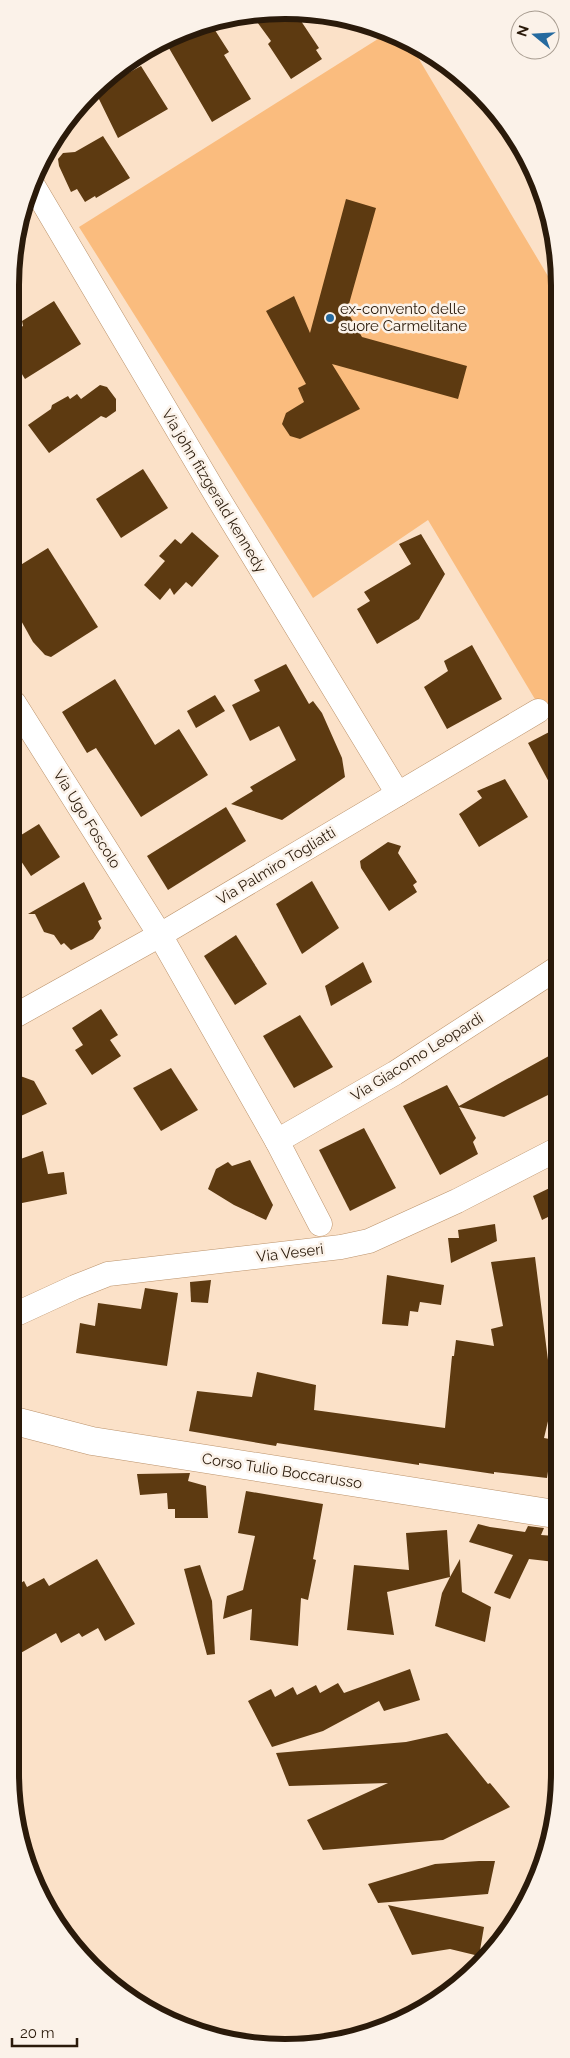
<svg xmlns="http://www.w3.org/2000/svg" width="570" height="2058" font-family="Raleway,sans-serif">
<style>
.green{fill:#fabc7e}
.building{fill:#5d3a11}
.lines{fill:none;stroke-linecap:round;stroke-linejoin:round}
.street-casing{stroke:#bb926a;stroke-width:25}
.secondary-casing{stroke:#bb926a;stroke-width:29}
.street{stroke:#fff;stroke-width:24}
.secondary{stroke:#fff;stroke-width:28}
.poi-dot{fill:#256a9f;stroke:#fbf2e9;stroke-width:2}
.labels{text-anchor:middle;stroke-width:5;stroke-linejoin:round;paint-order:stroke}
.poi-label{font-size:15px;fill:#2a1a0a;stroke:#fbf2e9;text-anchor:start}
.street-label{font-size:15px;fill:#2a1a0a;stroke:#fbf2e9}
.rim{fill:none;stroke:#2a1a0a;stroke-width:6}
</style>
<rect width="100%" height="100%" fill="#fbe1c8"/>
<!-- green -->
<path class="green" d="M389,32L407,39L558,293L557,709L545,716L428,520L313,598L79,227Z"/>
<!-- building -->
<g class="building">
<path d="M252,15H297L319,48L316,50L322,59L291,79L268,44L271,41Z"/>
<path d="M211,24L229,52L224,55L251,99L212,122L166,43Z"/>
<path d="M141,66L168,109L118,138L96,93L106,82L110,83Z"/>
<path d="M103,136L130,178L96,198L95,196L85,202L77,189L71,192L59,166L58,159L63,153L75,152Z"/>
<path d="M346,199L376,208L347,311L362,337L467,366L458,399L332,364L360,409L300,439L290,436L282,424L286,413L304,402L298,388L306,384L266,311L294,296L310,333Z"/>
<path d="M54,301L81,344L25,379L15,363V330L23,326L22,321Z"/>
<path d="M100,385L107,387L116,399V411L106,418L101,416L49,453L28,425L51,409L52,405L68,396L70,399L77,394L81,399Z"/>
<path d="M143,469L168,508L121,538L96,499Z"/>
<path d="M192,532L219,556L192,587L186,582L174,595L170,588L160,600L144,585L165,561L159,556L175,539L181,544Z"/>
<path d="M421,534L445,574L419,619L377,644L357,609L370,601L364,592L411,564L399,544Z"/>
<path d="M48,548L98,627L51,657L45,655L33,642L14,608V569Z"/>
<path d="M472,645L502,699L447,729L424,687L448,671L444,661Z"/>
<path d="M286,664L309,704L313,701L322,713L342,758L345,777L282,820L231,804L253,791L250,787L296,760L279,726L250,741L232,705L260,691L254,680Z"/>
<path d="M115,679L155,745L179,729L208,775L141,817L96,748L87,753L62,712Z"/>
<path d="M215,695L225,711L196,728L187,711Z"/>
<path d="M557,728V797L528,743Z"/>
<path d="M505,779L528,817L479,847L459,814L482,798L477,791Z"/>
<path d="M226,807L246,841L168,890L147,856Z"/>
<path d="M39,824L60,857L31,876L13,849V840Z"/>
<path d="M388,842L401,846L398,853L417,882L413,885L417,892L389,911L361,868L360,861Z"/>
<path d="M312,881L339,928L302,954L276,904Z"/>
<path d="M84,882L102,919L98,921L101,928L93,939L71,950L64,943L61,945L54,935L44,932L35,914H28Z"/>
<path d="M236,935L267,984L235,1005L204,956Z"/>
<path d="M363,962L372,982L331,1006L325,986Z"/>
<path d="M101,1009L118,1035L110,1040L121,1056L92,1075L75,1050L83,1045L72,1028Z"/>
<path d="M300,1015L333,1067L294,1088L263,1036Z"/>
<path d="M556,1052V1091L504,1117L459,1107L476,1138L473,1142L478,1154L440,1175L403,1106L447,1085L459,1106Z"/>
<path d="M171,1068L198,1110L161,1131L133,1088Z"/>
<path d="M12,1073L34,1081L47,1104L12,1120Z"/>
<path d="M364,1128L396,1188L350,1211L319,1150Z"/>
<path d="M43,1151L48,1174L64,1172L67,1194L12,1205V1162Z"/>
<path d="M250,1160L273,1205L266,1220L234,1205L208,1189L216,1169L228,1162L232,1166Z"/>
<path d="M556,1185V1213L542,1220L533,1196Z"/>
<path d="M495,1224L497,1241L451,1263L448,1238H459L458,1230Z"/>
<path d="M535,1257L550,1376H554L549,1395L554,1396L544,1438L555,1440V1465H549L547,1478L494,1472V1474L419,1463V1465L277,1443L276,1446L189,1431L197,1391L252,1397L257,1372L316,1385L314,1410L445,1428L452,1356H454L456,1340L494,1346L491,1329L503,1326L491,1262Z"/>
<path d="M387,1275L444,1285L441,1305L420,1302L418,1312L410,1311L408,1326L382,1324Z"/>
<path d="M211,1280L208,1303L191,1302L190,1282Z"/>
<path d="M145,1288L178,1293L167,1366L76,1353L80,1323L95,1326L98,1303L141,1309Z"/>
<path d="M190,1473L188,1481L206,1486L208,1518H175V1509H168L167,1493L140,1495L137,1474Z"/>
<path d="M246,1491L323,1504L313,1559L316,1560L308,1600L301,1598L298,1646L250,1640L252,1609L223,1619L227,1596L243,1590L255,1536L238,1533Z"/>
<path d="M478,1524L490,1527L525,1532L528,1526L544,1528L541,1535L555,1536V1562L529,1559L510,1599L494,1593L513,1555L469,1542Z"/>
<path d="M447,1530L450,1577L460,1559L462,1592L491,1607L485,1642L435,1626L442,1593L450,1577L387,1592L394,1635L347,1630L354,1565L409,1570L406,1533Z"/>
<path d="M97,1559L135,1624L105,1641L98,1628L82,1637L79,1633L61,1643L56,1633L10,1659L11,1589L24,1581L27,1587L44,1578L49,1586Z"/>
<path d="M200,1565L212,1601L215,1654L207,1655L184,1569Z"/>
<path d="M410,1669L420,1700L384,1711L379,1701L323,1731L272,1747L248,1701L271,1689L275,1697L293,1687L297,1695L316,1685L320,1693L338,1683L344,1693Z"/>
<path d="M447,1733L488,1784L490,1783L510,1807L443,1840L323,1850L307,1820L388,1783L289,1786L276,1753L406,1742Z"/>
<path d="M479,1861H495L488,1894L378,1903L368,1884L435,1864Z"/>
<path d="M388,1905L484,1927L479,1956L450,1949L412,1955Z"/>
</g>
<g class="lines">
<defs>
<g id="street">
<path d="M34,187L215,493L398,794"/>
<path d="M14,703L160,935L277,1141L320,1224"/>
<path d="M13,1017L160,935L538,711"/>
<path d="M277,1141L395,1073L556,969"/>
<path d="M12,1316L75,1287L108,1274L341,1247L369,1241L457,1201L556,1150"/>
</g>
<path id="secondary" d="M11,1420L92,1441L555,1514"/>
</defs>
<!-- street casing -->
<use href="#street" class="street-casing"/>
<!-- secondary casing -->
<use href="#secondary" class="secondary-casing"/>
<!-- street -->
<use href="#street" class="street"/>
<!-- secondary -->
<use href="#secondary" class="secondary"/>
</g>
<!-- markers -->
<circle class="poi-dot" cx="330" cy="318" r="5"/>
<g class="labels">
<!-- poi labels -->
<g class="poi-label">
<text x="340" y="314">ex-convento delle<tspan x="340" dy="17">suore Carmelitane</tspan></text>
</g>
<!-- street labels -->
<g class="street-label">
<text transform="translate(214 491) rotate(59)" y="5">Via john fitzgerald kennedy</text>
<text transform="translate(87 819) rotate(58)" y="5">Via Ugo Foscolo</text>
<text transform="translate(276 866) rotate(-31)" y="5">Via Palmiro Togliatti</text>
<text transform="translate(417 1057) rotate(-32)" y="5">Via Giacomo Leopardi</text>
<text transform="translate(290 1253) rotate(-7)" y="5">Via Veseri</text>
<text transform="translate(282 1471) rotate(9)" y="5">Corso Tulio Boccarusso</text>
</g>
</g>
<!-- crop -->
<path d="M0 0H570V2058H0ZM285 19H285A266 266 0 0 1 551 285V1773A266 266 0 0 1 285 2039H285A266 266 0 0 1 19 1773V285A266 266 0 0 1 285 19Z" fill="#fbf2e9" fill-rule="evenodd"/>
<path class="rim" d="M285 19H285A266 266 0 0 1 551 285V1773A266 266 0 0 1 285 2039H285A266 266 0 0 1 19 1773V285A266 266 0 0 1 285 19Z"/>
<!-- north arrow -->
<g transform="translate(535 35) rotate(288)"><circle r="24" fill="#fbf2e9" stroke="#a79c90"/>
<path d="M0-4L9 19L0 12L-9 19Z" fill="#256a9f"/>
<text y="-8" font-size="14" font-weight="bold" text-anchor="middle" fill="#2a1a0a">N</text>
</g>
<!-- scale -->
<path d="M12 2038v8h65v-8" fill="none" stroke="#2a1a0a" stroke-width="2.5"/>
<text x="20" y="2038" font-size="15" fill="#2a1a0a" stroke="#fbf2e9" stroke-width="4" paint-order="stroke">20 m</text>
</svg>
